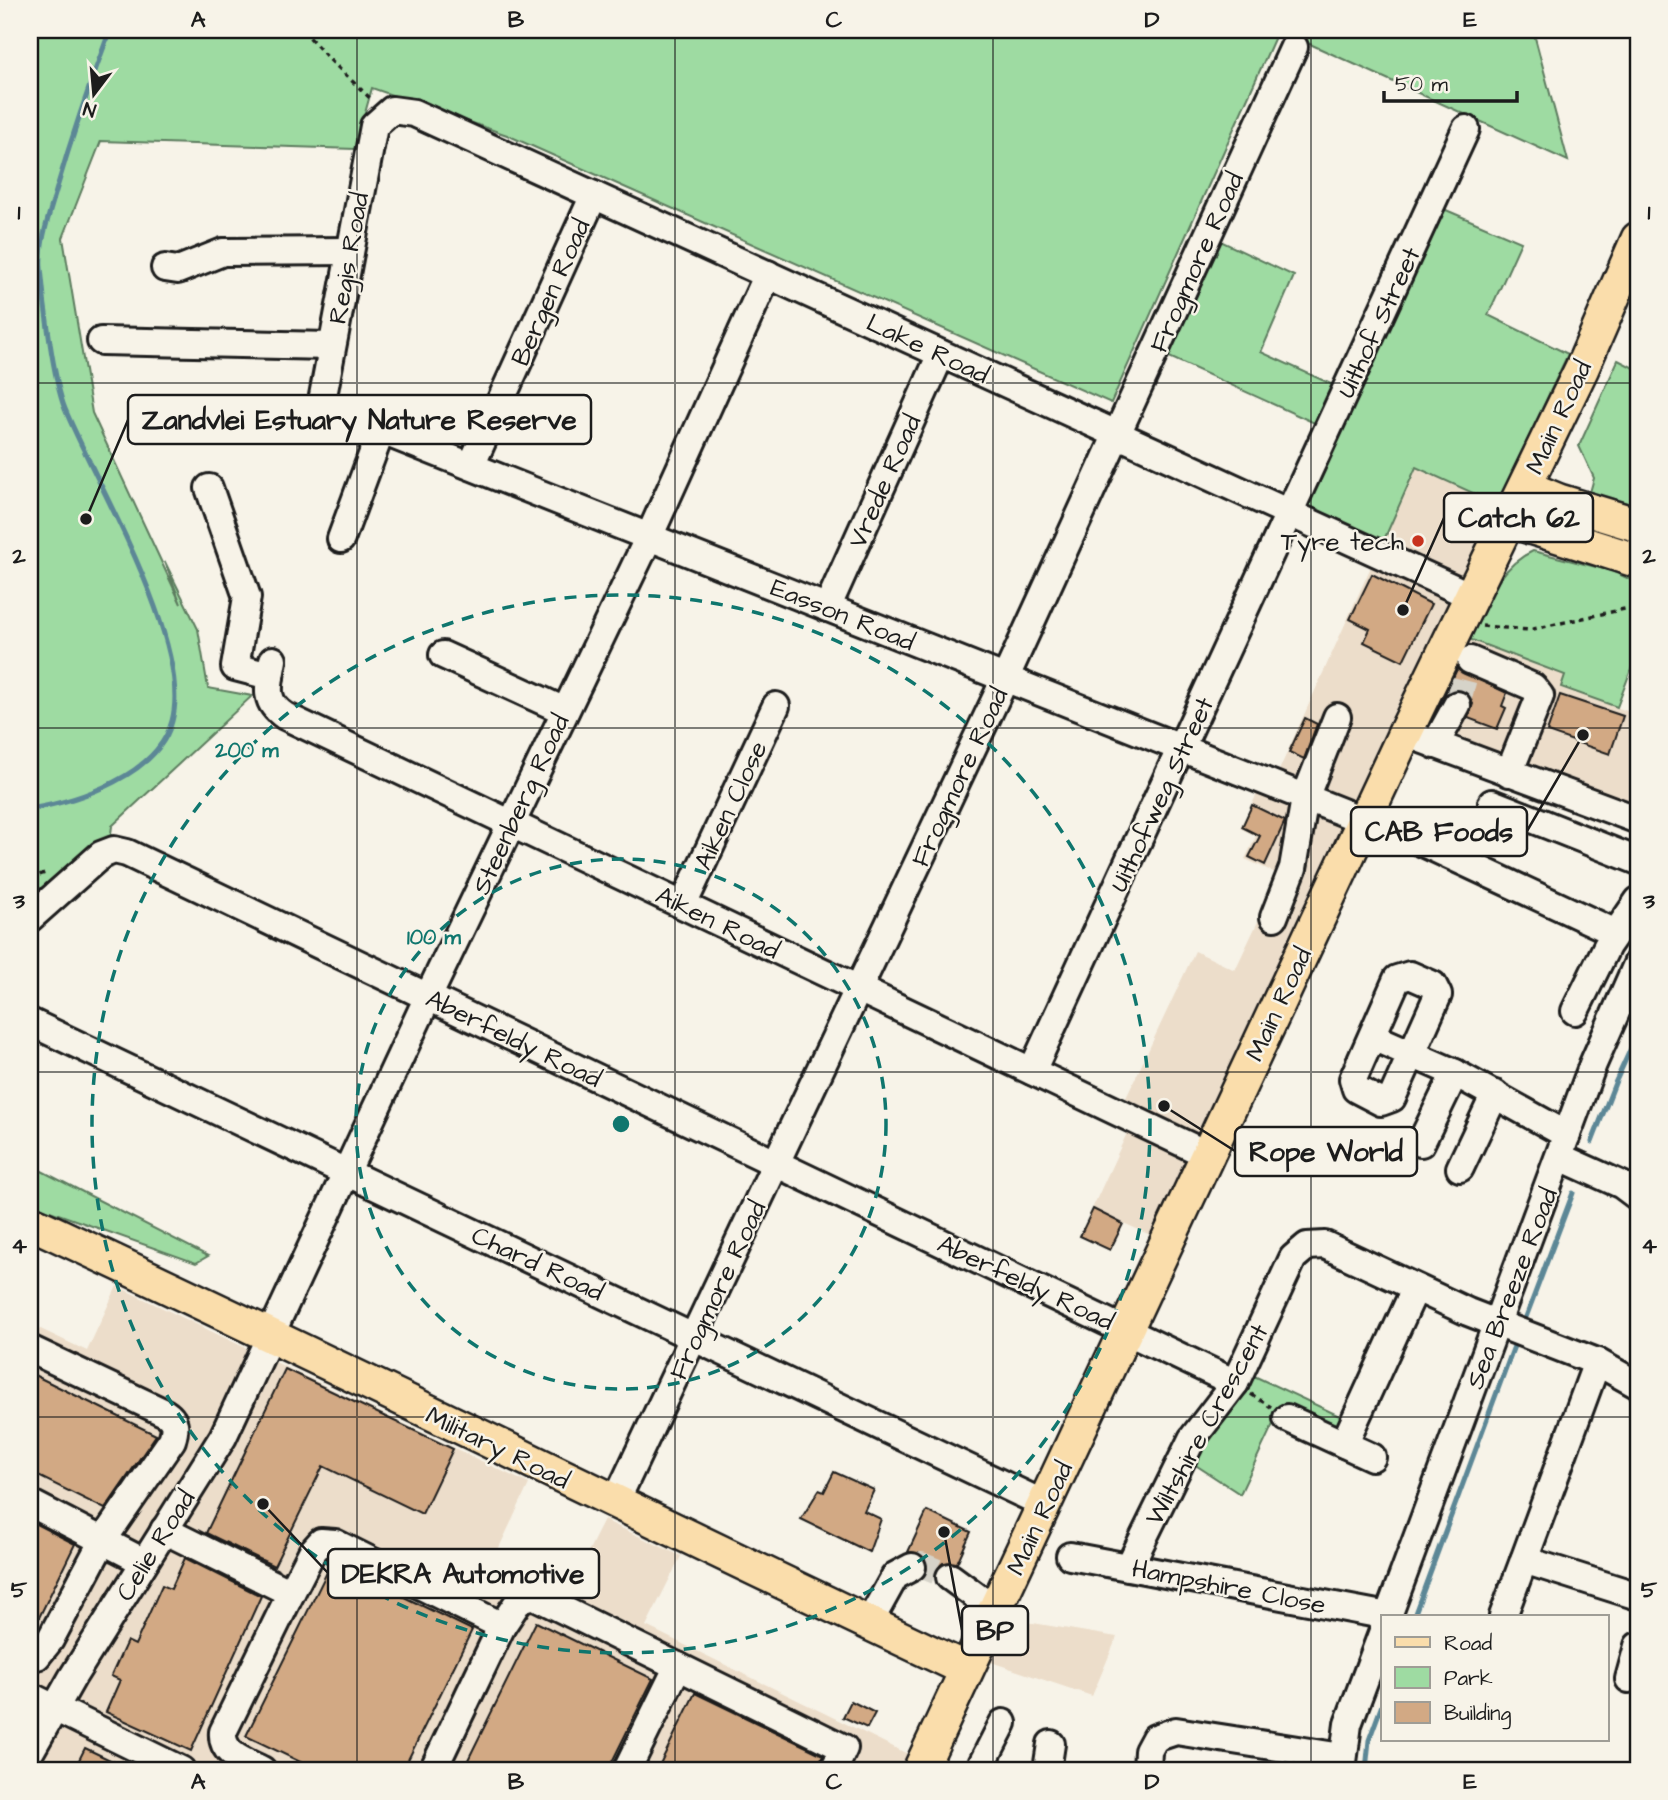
<svg xmlns="http://www.w3.org/2000/svg" width="1668" height="1800" font-family="'Architects Daughter',sans-serif">
<style>
.built{fill:#ecddca}
.green{fill:#9edba2;stroke:#5d7c5f;stroke-width:2}
.lines{fill:none;stroke-linecap:round;stroke-linejoin:round}
.stream{stroke:#5c8796;stroke-width:5}
.building{fill:#d2a984;stroke:#1c1c1c;stroke-width:2}
.minor-tunnel{stroke:#d6d3c9;stroke-width:26;stroke-dasharray:26 13;stroke-linecap:butt}
.minor-casing{stroke:#1c1c1c;stroke-width:32}
.major-casing{stroke:#1c1c1c;stroke-width:38}
.path{stroke:#1c1c1c;stroke-width:3.5;stroke-dasharray:5 5;stroke-linecap:butt}
.minor{stroke:#f7f3e8;stroke-width:26}
.major{stroke:#faddab;stroke-width:33}
.grid{fill:none;stroke:#1c1c1c;stroke-width:2;stroke-opacity:0.55}
.ring{fill:none;stroke:#0f766e;stroke-width:3.5;stroke-dasharray:12 9}
.poi-dot{fill:#c8321e;stroke:#f7f3e8;stroke-width:2.5}
.labels{text-anchor:middle;stroke-width:5;stroke-linejoin:round;paint-order:stroke}
.street-label{font-size:26px;fill:#1c1c1c;stroke:#f7f3e8}
.poi-label{font-size:26px;fill:#1c1c1c;stroke:#f7f3e8;text-anchor:end}
.centre{fill:#0f766e;stroke:#f7f3e8;stroke-width:3.5}
.ring-label{font-size:21px;text-anchor:middle;font-weight:bold;fill:#0f766e;stroke:#f7f3e8;stroke-width:5;stroke-linejoin:round;paint-order:stroke}
.leader{fill:none;stroke:#1c1c1c;stroke-width:2.5}
.callout-dot{fill:#1c1c1c;stroke:#f7f3e8;stroke-width:2.5}
.callout{fill:#f7f3e8;stroke:#1c1c1c;stroke-width:2.5}
.callout-label{font-size:28px;text-anchor:middle;font-weight:bold;fill:#1c1c1c}
.neatline{fill:none;stroke:#1c1c1c;stroke-width:2.5}
.grid-label{font-size:23px;text-anchor:middle;font-weight:bold;fill:#1c1c1c}
</style>
<rect width="100%" height="100%" fill="#f7f3e8"/>
<filter id="ink" filterUnits="userSpaceOnUse"><feTurbulence type="fractalNoise" baseFrequency=".0143" numOctaves="2"/><feDisplacementMap in="SourceGraphic" scale="14" xChannelSelector="R" yChannelSelector="G"/><feConvolveMatrix kernelMatrix="1 2 1 2 8 2 1 2 1" color-interpolation-filters="sRGB"/></filter>
<g filter="url(#ink)">
<!-- built -->
<g class="built">
<path d="M1416,467L1513,511L1469,639L1566,675L1561,687L1638,715V820L1405,733L1166,1242L1092,1209L1133,1120L1119,1113L1195,951L1235,970L1280,875L1245,859L1256,836L1240,828L1263,782L1272,786Z"/>
<path d="M117,1286L529,1484L497,1552L570,1588L604,1520L681,1556L646,1626L924,1762L920,1770H30V1324L87,1351Z"/>
<path d="M990,1621L1033,1623L1117,1637L1092,1696L973,1656Z"/>
</g>
<!-- green -->
<g class="green">
<path d="M30,30H1278L1111,403L507,135L372,88L355,149L101,141L63,238L92,413L181,604L165,562L198,629L208,688L252,696L112,826L110,841L30,905Z"/>
<path d="M1279,30H1533L1568,161Z"/>
<path d="M1432,204L1521,242L1488,315L1568,354L1497,504L1416,467L1380,549L1303,510L1328,429L1156,351L1208,235L1294,276L1261,352L1346,391Z"/>
<path d="M1618,360L1638,370V509L1589,496L1594,478L1579,446Z"/>
<path d="M1533,551L1612,571L1638,583V651L1617,707L1561,687L1565,675L1469,639C1485,607 1497,567 1533,551Z"/>
<path d="M30,1165L208,1256L196,1263L30,1204Z"/>
<path d="M1252,1375L1346,1419C1328,1436 1301,1414 1282,1405L1240,1494L1191,1462Z"/>
</g>
<g class="lines">
<!-- stream -->
<g class="stream">
<path d="M30,809C78,801 158,775 172,721C193,644 96,484 65,409C53,379 44,303 41,268C39,243 49,215 56,191C72,136 90,83 110,30"/>
<path d="M1592,1142L1615,1083L1638,1033"/>
<path d="M1526,1317L1573,1193"/>
<path d="M1414,1616L1514,1346"/>
<path d="M1366,1770L1369,1740L1383,1702"/>
</g>
</g>
<!-- building -->
<g class="building">
<path d="M1372,574L1431,604L1403,661L1364,642L1370,629L1350,619Z"/>
<path d="M1457,669L1507,693L1502,706L1506,708L1497,729L1468,718L1473,704L1465,692L1456,689L1445,695Z"/>
<path d="M1560,695L1623,716L1610,754L1547,732Z"/>
<path d="M1305,718L1317,724L1304,759L1289,752Z"/>
<path d="M1252,805L1285,821L1265,865L1249,857L1260,836L1242,827Z"/>
<path d="M1093,1209L1123,1224L1110,1250L1080,1236Z"/>
<path d="M285,1369L453,1449L422,1514L323,1466L274,1566L206,1533Z"/>
<path d="M30,1373L156,1435L105,1509L30,1472Z"/>
<path d="M834,1472L874,1490L864,1511L881,1519L869,1552L801,1519L819,1490L824,1492Z"/>
<path d="M927,1511L971,1532L957,1563H943L937,1568L935,1577L926,1573V1560L921,1554L908,1552Z"/>
<path d="M30,1521L75,1544L30,1636Z"/>
<path d="M185,1558L261,1596L191,1751L106,1712L120,1680L111,1676L127,1641L135,1645L162,1585L171,1589Z"/>
<path d="M332,1562L472,1630L403,1770H317L246,1736Z"/>
<path d="M536,1622L653,1679L608,1770H463Z"/>
<path d="M695,1693L823,1755L816,1770H657Z"/>
<path d="M851,1701L875,1713L867,1728L843,1717Z"/>
<path d="M85,1748L131,1770H74Z"/>
</g>
<g class="lines">
<!-- minor-tunnel -->
<g class="minor-tunnel">
<path d="M1457,705L1466,670"/>
<path d="M912,1567L921,1565L950,1577"/>
</g>
<defs>
<g id="minor">
<path d="M165,268L178,270L223,252L350,251"/>
<path d="M101,341L331,346"/>
<path d="M471,466L594,195"/>
<path d="M209,488L247,597L235,667L270,676"/>
<path d="M341,539L381,431"/>
<path d="M827,608L941,354"/>
<path d="M443,655L565,711"/>
<path d="M273,660C269,684 262,701 285,716L1208,1155"/>
<path d="M1470,660L1533,687L1540,696L1509,773"/>
<path d="M1405,733L1638,820"/>
<path d="M1435,745L1457,705"/>
<path d="M1492,803L1638,861"/>
<path d="M1365,821L329,410L323,396L374,126L392,110L414,113L1471,596"/>
<path d="M1408,836L1616,933"/>
<path d="M683,905L776,706"/>
<path d="M1274,917L1293,868L1305,798L1337,717"/>
<path d="M30,918L101,855L114,850L127,853L1235,1383"/>
<path d="M1410,975L1433,985L1438,995L1392,1098L1381,1102L1356,1089L1353,1079L1397,979Z"/>
<path d="M1575,1011L1607,946L1638,901"/>
<path d="M30,1022L1046,1505"/>
<path d="M1373,1037L1455,1073L1567,1135"/>
<path d="M1032,1071L1466,129"/>
<path d="M1421,1143L1455,1073"/>
<path d="M1560,1157L1622,1185L1638,1197"/>
<path d="M1460,1168L1495,1094"/>
<path d="M30,1349L165,1413C176,1420 176,1428 172,1440L103,1540L50,1640L37,1656L30,1657"/>
<path d="M1597,1362L1524,1560L1638,1596"/>
<path d="M1287,1418L1372,1457"/>
<path d="M1344,1444L1415,1289"/>
<path d="M30,1503L144,1562"/>
<path d="M615,1503L1005,679L1294,47"/>
<path d="M164,1530L291,1593"/>
<path d="M1070,1556L1388,1616"/>
<path d="M1129,1567L1192,1439L1235,1383L1293,1258L1307,1246L1325,1245L1468,1312L1597,1362L1638,1385"/>
<path d="M950,1577L995,1610"/>
<path d="M1388,1616L1593,1064L1638,962"/>
<path d="M1503,1616L1524,1560"/>
<path d="M869,1623L895,1576L912,1567"/>
<path d="M1629,1679L1638,1646"/>
<path d="M30,1696L181,1770"/>
<path d="M30,1752L72,1678L223,1437L428,997L649,537L768,274"/>
<path d="M262,1770C245,1761 221,1755 223,1732L291,1593L312,1552L321,1542L335,1543L502,1626"/>
<path d="M433,1770L502,1626L520,1599L533,1595L844,1748L834,1770"/>
<path d="M627,1770L678,1666"/>
<path d="M979,1770L1003,1723"/>
<path d="M1047,1770L1051,1744"/>
<path d="M1147,1770L1148,1751L1155,1738L1176,1731L1342,1757"/>
<path d="M1342,1770L1348,1724L1383,1631"/>
</g>
<g id="major">
<path d="M1525,487L1559,501L1638,525"/>
<path d="M1508,520L1638,561"/>
<path d="M30,1222C344,1368 653,1522 966,1669"/>
<path d="M920,1770L1405,733L1582,368L1638,239"/>
</g>
</defs>
<!-- minor casing -->
<use href="#minor" class="minor-casing"/>
<!-- major casing -->
<use href="#major" class="major-casing"/>
<!-- path -->
<g class="path">
<path d="M303,30L328,58L371,99"/>
<path d="M1482,626L1529,630L1638,606"/>
<path d="M30,878L48,872"/>
<path d="M1251,1394L1271,1407"/>
</g>
<!-- minor -->
<use href="#minor" class="minor"/>
<!-- major -->
<use href="#major" class="major"/>
</g>
</g>
<!-- grid -->
<path class="grid" d="M357,30V1770M675,30V1770M993,30V1770M1311,30V1770M30,383H1638M30,728H1638M30,1072H1638M30,1417H1638"/>
<!-- distance rings -->
<g class="ring">
<circle cx="621" cy="1124" r="265"/>
<circle cx="621" cy="1124" r="529"/>
</g>
<!-- markers -->
<circle class="poi-dot" cx="1418" cy="541" r="7"/>
<g class="labels">
<!-- street labels -->
<g class="street-label">
<text transform="translate(348 258) rotate(-80)" y="9">Regis Road</text>
<text transform="translate(1196 262) rotate(-66)" y="9">Frogmore Road</text>
<text transform="translate(550 292) rotate(-66)" y="9">Bergen Road</text>
<text transform="translate(1378 322) rotate(-65)" y="9">Uithof Street</text>
<text transform="translate(928 348) rotate(25)" y="9">Lake Road</text>
<text transform="translate(1558 417) rotate(-65)" y="9">Main Road</text>
<text transform="translate(884 481) rotate(-66)" y="9">Vrede Road</text>
<text transform="translate(843 614) rotate(22)" y="9">Easson Road</text>
<text transform="translate(959 777) rotate(-65)" y="9">Frogmore Road</text>
<text transform="translate(1161 794) rotate(-65)" y="9">Uithofweg Street</text>
<text transform="translate(520 804) rotate(-65)" y="9">Steenberg Road</text>
<text transform="translate(730 805) rotate(-65)" y="9">Aiken Close</text>
<text transform="translate(718 922) rotate(26)" y="9">Aiken Road</text>
<text transform="translate(1278 1004) rotate(-65)" y="9">Main Road</text>
<text transform="translate(514 1038) rotate(26)" y="9">Aberfeldy Road</text>
<text transform="translate(538 1263) rotate(25)" y="9">Chard Road</text>
<text transform="translate(1026 1282) rotate(25)" y="9">Aberfeldy Road</text>
<text transform="translate(1511 1288) rotate(-69)" y="9">Sea Breeze Road</text>
<text transform="translate(717 1290) rotate(-65)" y="9">Frogmore Road</text>
<text transform="translate(1206 1424) rotate(-61)" y="9">Wiltshire Crescent</text>
<text transform="translate(498 1447) rotate(26)" y="9">Military Road</text>
<text transform="translate(1039 1518) rotate(-65)" y="9">Main Road</text>
<text transform="translate(155 1545) rotate(-58)" y="9">Celie Road</text>
<text transform="translate(1229 1586) rotate(11)" y="9">Hampshire Close</text>
</g>
<!-- poi labels -->
<g class="poi-label">
<text x="1404" y="550">Tyre tech</text>
</g>
</g>
<circle cx="621" cy="1124" r="10" class="centre"/>
<g class="ring-label">
<text x="247" y="757">200 m</text>
<text x="434" y="944">100 m</text>
</g>
<!-- callouts -->
<path class="leader" d="M86 519L128 420M1403 610L1444 518M1583 735L1527 831M1164 1106L1235 1151M263 1504L328 1573M944 1532L962 1630"/>
<g class="callout-dot">
<circle cx="86" cy="519" r="7"/>
<circle cx="1403" cy="610" r="7"/>
<circle cx="1583" cy="735" r="7"/>
<circle cx="1164" cy="1106" r="7"/>
<circle cx="263" cy="1504" r="7"/>
<circle cx="944" cy="1532" r="7"/>
</g>
<g class="callout">
<rect x="128" y="395" width="463" height="49" rx="7"/>
<rect x="1444" y="493" width="149" height="49" rx="7"/>
<rect x="1351" y="807" width="176" height="49" rx="7"/>
<rect x="1235" y="1127" width="182" height="49" rx="7"/>
<rect x="328" y="1549" width="271" height="49" rx="7"/>
<rect x="962" y="1606" width="66" height="49" rx="7"/>
</g>
<g class="callout-label">
<text x="359" y="429">Zandvlei Estuary Nature Reserve</text>
<text x="1519" y="527">Catch 62</text>
<text x="1439" y="841">CAB Foods</text>
<text x="1326" y="1161">Rope World</text>
<text x="463" y="1583">DEKRA Automotive</text>
<text x="995" y="1640">BP</text>
</g>
<!-- margin -->
<rect width="1668" height="1800" fill="none" stroke="#f7f3e8" stroke-width="77"/>
<!-- legend -->
<rect x="1381" y="1615" width="228" height="126" fill="#f7f3e8" stroke="#9f9d96" stroke-width="2"/>
<rect x="1395" y="1637" width="35" height="10" fill="#faddab" stroke="#9f9d96" stroke-width="2"/>
<text x="1444" y="1650" font-size="21" fill="#1c1c1c">Road</text>
<rect x="1395" y="1667" width="35" height="21" fill="#9edba2" stroke="#9f9d96" stroke-width="2"/>
<text x="1444" y="1685" font-size="21" fill="#1c1c1c">Park</text>
<rect x="1395" y="1702" width="35" height="21" fill="#d2a984" stroke="#9f9d96" stroke-width="2"/>
<text x="1444" y="1720" font-size="21" fill="#1c1c1c">Building</text>
<!-- north arrow -->
<g transform="translate(94 94) rotate(196)" stroke="#f7f3e8" stroke-width="5" paint-order="stroke">
<path d="M0-5L12 26L0 18L-12 26Z" fill="#1c1c1c"/>
<text y="-10" font-size="19" font-weight="bold" text-anchor="middle" fill="#1c1c1c">N</text>
</g>
<!-- scale -->
<path d="M1384 91v10h133v-10" fill="none" stroke="#1c1c1c" stroke-width="3.5"/>
<text x="1395" y="91" font-size="21" fill="#1c1c1c" stroke="#f7f3e8" stroke-width="5" paint-order="stroke">50 m</text>
<rect x="38" y="38" width="1592" height="1724" class="neatline"/>
<g class="grid-label">
<text x="198" y="27">A</text>
<text x="516" y="27">B</text>
<text x="834" y="27">C</text>
<text x="1152" y="27">D</text>
<text x="1470" y="27">E</text>
<text x="19" y="219">1</text>
<text x="1649" y="219">1</text>
<text x="19" y="563">2</text>
<text x="1649" y="563">2</text>
<text x="19" y="908">3</text>
<text x="1649" y="908">3</text>
<text x="19" y="1253">4</text>
<text x="1649" y="1253">4</text>
<text x="19" y="1597">5</text>
<text x="1649" y="1597">5</text>
<text x="198" y="1789">A</text>
<text x="516" y="1789">B</text>
<text x="834" y="1789">C</text>
<text x="1152" y="1789">D</text>
<text x="1470" y="1789">E</text>
</g>
</svg>
